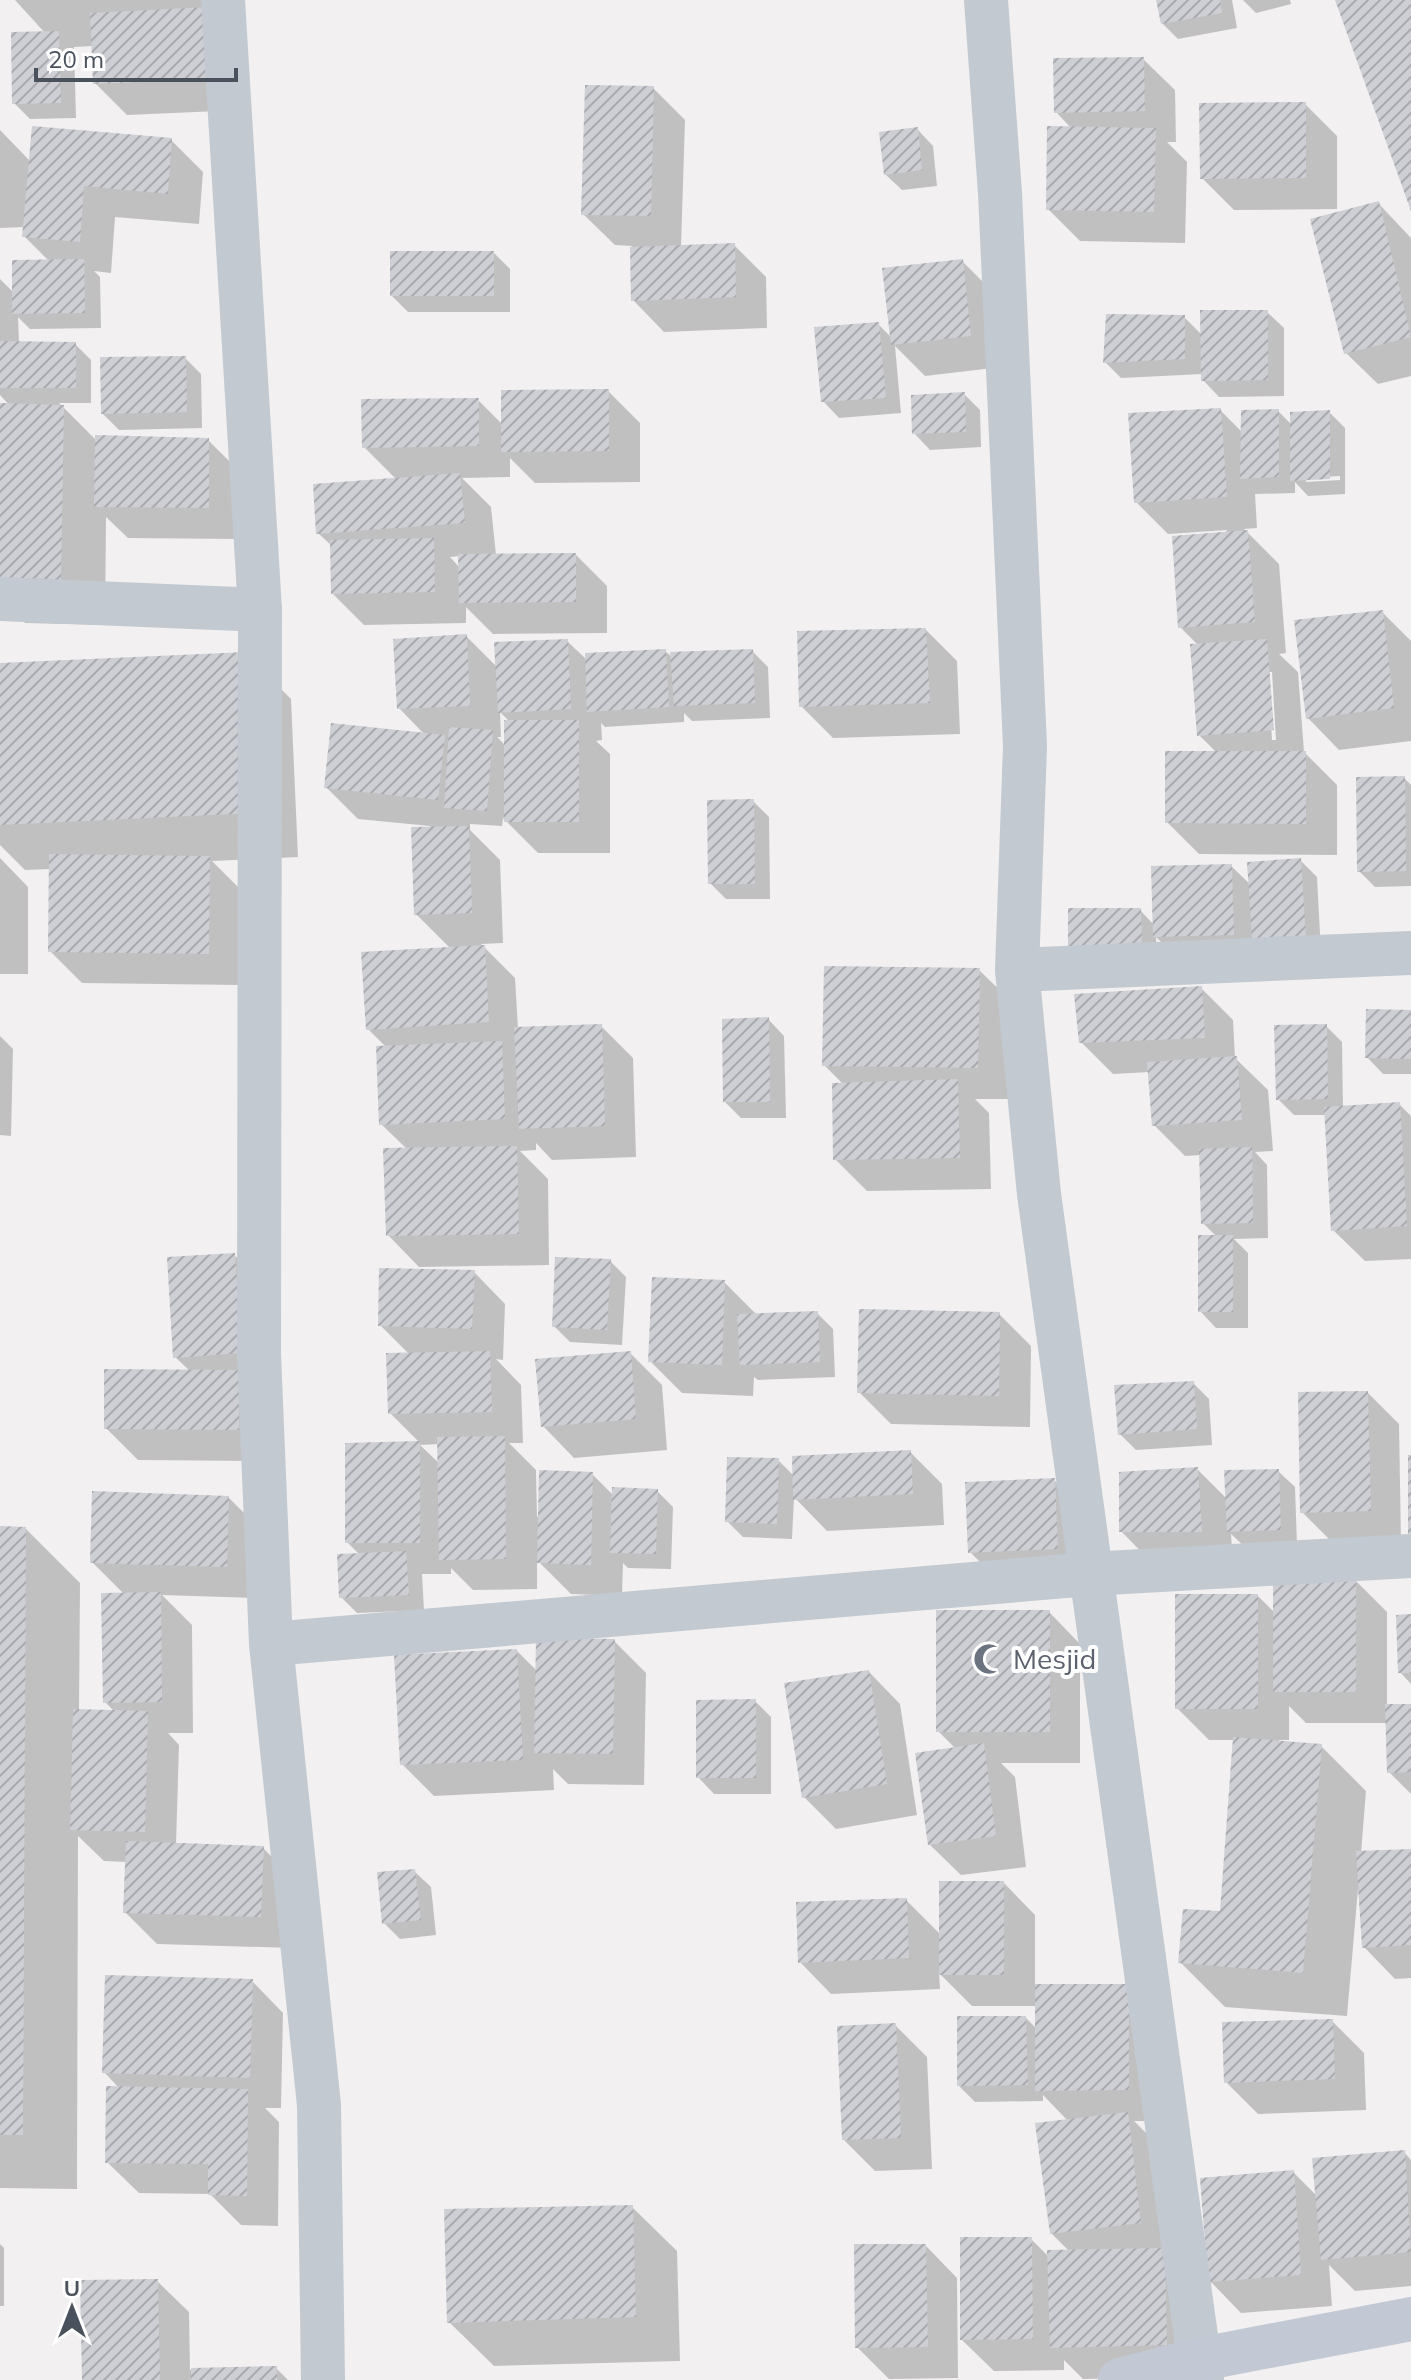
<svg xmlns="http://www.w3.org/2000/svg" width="1411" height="2380" font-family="Mulish,sans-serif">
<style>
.shadow{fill:#0003;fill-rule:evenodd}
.building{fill:url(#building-hatch)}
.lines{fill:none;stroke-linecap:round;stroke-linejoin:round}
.street{stroke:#c2c9d0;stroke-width:44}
.secondary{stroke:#c2c9d5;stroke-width:44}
.labels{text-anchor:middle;stroke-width:8;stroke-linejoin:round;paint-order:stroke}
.worship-label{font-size:28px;fill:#5b616d;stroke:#fff;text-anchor:start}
</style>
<defs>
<pattern id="building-hatch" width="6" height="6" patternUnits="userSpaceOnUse" patternTransform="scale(2)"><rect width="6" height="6" fill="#cdcfd4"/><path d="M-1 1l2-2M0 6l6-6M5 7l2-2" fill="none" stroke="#a8aaaf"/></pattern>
</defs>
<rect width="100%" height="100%" fill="#f2f0f0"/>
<!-- shadow -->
<g class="shadow">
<path d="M15,0H228L242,110L127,115L95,83L93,46L74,47L76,118L30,119L14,103L46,34Z"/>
<path d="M1158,0H1232L1237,28L1178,39L1162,23Z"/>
<path d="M1243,0H1290L1291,4L1256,13Z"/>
<path d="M1143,59L1175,90L1176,142H1167L1187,162L1185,243L1080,241L1048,209L1072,129L1056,112Z"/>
<path d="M653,88L685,120L681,247L734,245L766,277L767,328L664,332L633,300L632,246L615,245L583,214Z"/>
<path d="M1305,104L1337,136V209L1234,210L1202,178Z"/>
<path d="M917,129L933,146L937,186L902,190L885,174Z"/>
<path d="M0,130L30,161L171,140L203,172L199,224L115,217L111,273L94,271L100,277L101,328L30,329L18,317L19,343L75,344L91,360V403H59L97,441L208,440L239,471V539L128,538L106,517L105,625L25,623L0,597V405L10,406L0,395V279L14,293L49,261L24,236L25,227L0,228Z"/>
<path d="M1379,204L1411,238V376L1378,384L1346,353Z"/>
<path d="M494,253L510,269V312H408L392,296Z"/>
<path d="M962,261L994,293L1002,367L925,376L895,346L901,413L839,418L823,401L878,324L892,338Z"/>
<path d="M1267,312L1284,328V396L1219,397L1203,380V374L1121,378L1105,362L1184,317L1203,336Z"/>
<path d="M185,358L201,374L202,428L119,430L103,414Z"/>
<path d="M608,391L640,423V482L535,483L510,458V477L462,478L491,507L496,555L575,554L607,586V633L493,634L466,607V623L364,625L333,594L332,546L318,533L397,480L364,447L478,400L503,425ZM460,556V568L450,557Z"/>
<path d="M964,394L980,410L981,447L930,450L914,433Z"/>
<path d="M1220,410L1242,432L1278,411L1292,425L1329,412L1345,428V494L1308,496L1295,482V493L1255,494L1257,528L1244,529L1279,564L1286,653L1279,654L1298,672L1304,752L1337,785V855L1199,854L1167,822L1217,753L1199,735V646L1180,627L1227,530L1168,534L1136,502ZM1340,476V480L1306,482V478ZM1268,672H1272L1276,740H1272Z"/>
<path d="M1382,612L1411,641V741L1339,750L1308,718Z"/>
<path d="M926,630L957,661L960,734L833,738L801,706Z"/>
<path d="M466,636L498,668L567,641L587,660L665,651L673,658L752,651L768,667L770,718L692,721L684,713V722L605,727L601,723L602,740L596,741L610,754V853H538L503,818L502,826L470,824V830L500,860L503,943L481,944L515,978L518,1029L601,1026L633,1058L636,1157L552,1160L536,1143V1150L520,1151L548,1179L549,1265L419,1267L388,1235L407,1149L381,1124L387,1048L368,1029L451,949L416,914L430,826L358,819L326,787L425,735L399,708ZM500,712L510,722L506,746L497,737H501Z"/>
<path d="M246,654L291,699L298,857L212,861L241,890L239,985L82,983L50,951L51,869L25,870L0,845V665Z"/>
<path d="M1404,778L1411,785V886L1375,887L1359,871Z"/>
<path d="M753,801L769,817L770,899H726L710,883Z"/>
<path d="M0,858L28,887V974H0Z"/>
<path d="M1300,860L1317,877L1321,952L1187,968L1156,937L1157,962L1086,963L1140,910L1154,925L1231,866L1251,885Z"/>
<path d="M979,970L1011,1001L1009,1099H975L989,1113L991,1189L867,1191L835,1159L843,1084L824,1065Z"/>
<path d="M1202,989L1233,1020L1235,1058L1268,1090L1273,1151L1255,1152L1267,1165L1268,1238L1234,1239L1248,1253V1328H1216L1200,1311L1217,1237L1203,1223L1201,1155L1185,1156L1154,1125L1150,1072L1113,1074L1081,1042Z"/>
<path d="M1411,1012V1074H1383L1367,1057Z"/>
<path d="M768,1019L784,1036L786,1118H741L725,1102Z"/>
<path d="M1326,1026L1342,1042L1343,1108L1399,1104L1411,1116V1259L1365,1261L1333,1230L1327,1115H1294L1278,1099Z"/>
<path d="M0,1036L13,1049L11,1136L0,1135Z"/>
<path d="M234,1255L266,1286L270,1461L138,1460L106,1428L190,1371L175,1357Z"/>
<path d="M610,1261L626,1277L622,1345L570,1342L554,1326Z"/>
<path d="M474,1272L505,1304L503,1360L496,1359L521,1385L523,1443H509L536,1470L537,1517L592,1474L614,1496L657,1491L673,1507L671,1569L628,1568L623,1563L622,1596L571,1594L537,1560V1589L473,1590L451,1568V1574H422L424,1610L357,1613L341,1597L360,1555L347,1542V1445L420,1443L390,1413L410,1355L380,1325ZM439,1444L440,1464L420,1445Z"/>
<path d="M724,1282L756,1314L817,1313L833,1329L835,1377L758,1380L754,1377L753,1396L682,1393L650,1361Z"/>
<path d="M999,1314L1031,1346L1030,1427L891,1424L859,1392Z"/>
<path d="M630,1353L662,1385L667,1450L574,1458L543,1426Z"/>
<path d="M1193,1383L1209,1399L1212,1445L1136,1450L1120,1434Z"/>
<path d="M1368,1393L1399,1424L1401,1542L1334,1544L1302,1512Z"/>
<path d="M910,1452L942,1484L944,1525L827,1531L794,1497L792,1539L743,1537L727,1521L778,1460L795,1477Z"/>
<path d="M1197,1469L1227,1499L1278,1471L1295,1487L1297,1545L1245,1547L1231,1534L1233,1563H1152L1121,1531Z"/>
<path d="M1054,1480L1086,1512L1089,1580L1002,1584L970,1552Z"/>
<path d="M229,1498L260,1529L258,1598L162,1595L192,1625L193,1733H168L179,1745L176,1845L263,1848L294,1879L292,1948L157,1944L125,1912L127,1862L104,1861L78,1836L77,2189L0,2188V1528H25L80,1583L79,1711L115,1712L105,1702L124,1594L92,1562Z"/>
<path d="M1355,1580L1387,1612V1706H1411V1794L1389,1772L1387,1723H1306L1289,1706V1740H1279V1743L1321,1746L1366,1791L1361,1853L1411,1851V1978L1395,1979L1364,1947L1358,1889L1347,2016L1225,2007L1180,1962L1222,1913L1235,1740H1209L1177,1708L1258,1596L1275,1613Z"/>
<path d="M1049,1612L1080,1644V1763H1001L1015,1777L1026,1867L961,1875L929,1844L956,1749L938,1731Z"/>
<path d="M1411,1616V1684L1400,1672Z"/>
<path d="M614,1641L646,1673L644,1785L568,1784L553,1769L554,1790L434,1796L402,1764L517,1651L538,1672Z"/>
<path d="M869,1672L900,1704L917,1815L836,1829L804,1797Z"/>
<path d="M755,1701L771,1717V1794H714L698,1777Z"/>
<path d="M414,1871L431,1887L436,1935L400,1939L384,1923Z"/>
<path d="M1004,1883L1035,1915V1986H1128L1160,2121H1134L1159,2146L1198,2376L1083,2379L1064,2360V2370L994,2371L962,2340L1031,2239L1049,2257L1069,2251L1051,2233L1068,2121L1043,2095V2101L975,2102L959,2086L1026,2018L1037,2029V2006H972L939,1973L940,1989L831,1994L800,1962L906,1900L940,1934Z"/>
<path d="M252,1981L283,2013L281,2108H265L279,2122L278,2226L241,2225L210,2194L139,2193L107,2162L120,2089L104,2072Z"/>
<path d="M1332,2021L1364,2053L1366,2110L1258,2114L1226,2082Z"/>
<path d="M895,2025L927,2057L932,2169L875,2171L844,2140Z"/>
<path d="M1404,2152L1411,2160V2286L1355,2291L1329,2265L1332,2306L1241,2313L1210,2281L1293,2172L1318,2197Z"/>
<path d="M632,2207L677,2251L680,2361L494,2366L449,2322Z"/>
<path d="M0,2244L4,2248V2306H0Z"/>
<path d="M926,2246L957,2278L958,2378L889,2379L857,2347Z"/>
<path d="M157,2281L189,2312L190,2370L276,2368L288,2380H84Z"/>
</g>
<!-- building -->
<g class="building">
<path d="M1156,0H1220L1222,13L1161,24Z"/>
<path d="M1335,0H1411V211Z"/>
<path d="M208,7L211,79L93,84L90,13Z"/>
<path d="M59,31L61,103L12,104L11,32Z"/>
<path d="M1144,57L1145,111L1054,113L1053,58Z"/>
<path d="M585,85L654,86L651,216L581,215Z"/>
<path d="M1306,102V178L1200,179L1199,103Z"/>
<path d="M32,126L172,138L168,194L84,186L80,242L22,237Z"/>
<path d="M1047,126L1156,128L1154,212L1046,210Z"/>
<path d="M918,127L922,170L884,175L879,132Z"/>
<path d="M1379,201L1411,337L1344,354L1310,219Z"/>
<path d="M735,243L736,297L631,301L630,247Z"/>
<rect x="390" y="251" width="104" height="45"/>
<path d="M84,259L85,313L12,314V260Z"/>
<path d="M963,259L971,336L891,345L882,268Z"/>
<path d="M1200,310H1268V380L1201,381Z"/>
<path d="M1106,314L1185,315V359L1103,363Z"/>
<path d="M879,322L886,398L821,402L814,327Z"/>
<path d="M0,341L76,342V388H0Z"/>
<path d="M186,356L187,412L101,414L100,357Z"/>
<path d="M609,389V451L501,452V390Z"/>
<path d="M965,392L966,432L912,434L911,395Z"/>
<path d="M479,398V446L362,448L361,399Z"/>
<path d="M0,403L64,405L61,581L0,580Z"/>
<path d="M1221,408L1227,497L1134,503L1128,413Z"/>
<path d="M1279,409V477L1240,479L1241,410Z"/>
<path d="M1330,410V479L1290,481V412Z"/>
<path d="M95,435L209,438V508L94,507Z"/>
<path d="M460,473L465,523L316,534L313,484Z"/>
<path d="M1248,530L1255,622L1178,628L1172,536Z"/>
<path d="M434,538L435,592L331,594L330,540Z"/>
<path d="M576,553V602L459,603L458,554Z"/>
<path d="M1383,610L1394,708L1306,719L1294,620Z"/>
<path d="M926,628L930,703L799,707L797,631Z"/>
<path d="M467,634L470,706L397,709L393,639Z"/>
<path d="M568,639L571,709L498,713L494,642Z"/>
<path d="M1267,639L1274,730L1197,736L1190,644Z"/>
<path d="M666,649L669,707L587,712L585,653Z"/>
<path d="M753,649L755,703L674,706L670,652Z"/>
<path d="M247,652L255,813L0,825V663Z"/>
<rect x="504" y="720" width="75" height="102"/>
<path d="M331,723L445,735L438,800L324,788Z"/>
<path d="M449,727L493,730L487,811L444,808Z"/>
<path d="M1165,751H1306V824L1165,823Z"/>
<path d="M1405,776L1406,871L1357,872L1356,777Z"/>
<path d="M754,799L755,884H708L707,800Z"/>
<path d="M469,826L472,913L414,915L411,827Z"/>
<path d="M49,854L210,856L209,954L48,952Z"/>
<path d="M1301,858L1306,937L1252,939L1247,862Z"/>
<path d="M1232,864L1234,935L1153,937L1151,866Z"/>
<path d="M1068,908H1141L1142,947L1068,948Z"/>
<path d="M485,945L489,1022L366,1030L361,952Z"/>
<path d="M824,966L980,968L978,1068L822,1066Z"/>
<path d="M1202,986L1205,1038L1079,1043L1074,994Z"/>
<path d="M1366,1009L1411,1010V1059L1365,1058Z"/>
<path d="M769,1017L770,1102H723L722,1019Z"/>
<path d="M602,1024L605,1126L519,1129L514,1027Z"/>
<path d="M1327,1024L1328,1099L1276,1100L1274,1025Z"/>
<path d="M502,1041L505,1119L379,1125L376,1046Z"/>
<path d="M1237,1056L1242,1120L1152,1126L1147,1062Z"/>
<path d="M958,1079L960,1158L833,1160L832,1083Z"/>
<path d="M1400,1102L1407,1226L1331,1231L1324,1107Z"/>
<path d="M517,1146L519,1234L386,1236L383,1148Z"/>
<path d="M1252,1147L1253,1223L1201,1224L1199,1149Z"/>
<rect x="1198" y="1235" width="35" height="77"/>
<path d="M235,1253L242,1353L173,1358L167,1257Z"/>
<path d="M555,1257L611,1259L607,1330L552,1327Z"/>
<path d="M379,1268L475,1270L472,1329L378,1326Z"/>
<path d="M652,1277L725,1280L722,1365L648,1362Z"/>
<path d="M859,1309L1000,1312L999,1396L857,1393Z"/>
<path d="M818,1311L820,1362L740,1365L737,1314Z"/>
<path d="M490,1351L492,1412L388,1414L386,1353Z"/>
<path d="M631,1351L636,1419L541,1427L535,1359Z"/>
<path d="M104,1369L240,1370L239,1430L104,1429Z"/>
<path d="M1194,1381L1197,1429L1118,1435L1114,1385Z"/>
<path d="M1368,1391L1371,1511L1300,1513L1298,1392Z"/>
<path d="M505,1436L506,1559L439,1560L437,1437Z"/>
<path d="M420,1441V1543H345V1443Z"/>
<path d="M911,1450L913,1494L793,1500L792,1456Z"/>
<rect x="1408" y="1455" width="3" height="87"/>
<path d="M727,1457L779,1458L777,1524L725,1522Z"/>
<path d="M1198,1467L1202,1532H1119V1472Z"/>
<path d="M1279,1469L1281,1530L1227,1532L1224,1470Z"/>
<path d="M539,1470L593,1472L591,1565L537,1563Z"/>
<path d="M1055,1478L1058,1549L968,1553L965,1482Z"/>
<path d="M612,1487L658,1489L656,1554L610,1553Z"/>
<path d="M92,1491L229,1496L227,1567L90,1563Z"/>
<path d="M0,1526L26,1527L23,2135H0Z"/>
<path d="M406,1551L409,1595L339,1598L337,1554Z"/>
<rect x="1273" y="1578" width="83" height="114"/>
<path d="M161,1592L162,1702L103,1703L101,1593Z"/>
<rect x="1175" y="1594" width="83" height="115"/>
<rect x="936" y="1610" width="114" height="122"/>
<path d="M1411,1614V1673H1398L1396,1615Z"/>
<path d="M536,1638L615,1639L613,1754L534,1753Z"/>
<path d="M517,1649L523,1760L400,1765L394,1655Z"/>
<path d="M869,1670L887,1784L802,1798L784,1683Z"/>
<path d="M756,1699V1778H696V1700Z"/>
<path d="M1385,1704H1411V1772L1387,1773Z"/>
<path d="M73,1709L148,1711L145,1832L70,1830Z"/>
<path d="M1233,1737L1322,1744L1303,1973L1178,1963L1183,1909L1220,1911Z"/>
<path d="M984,1743L996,1836L928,1845L915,1753Z"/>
<path d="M126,1841L264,1846L261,1917L123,1913Z"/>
<path d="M1411,1849V1945L1362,1948L1356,1851Z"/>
<path d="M415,1869L421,1920L382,1924L377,1872Z"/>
<rect x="939" y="1881" width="65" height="94"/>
<path d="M907,1898L909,1958L798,1963L796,1902Z"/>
<path d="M105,1975L253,1979L250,2078L102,2073Z"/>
<path d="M1035,1984H1129V2090L1035,2091Z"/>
<path d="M957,2016H1026L1028,2085L957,2086Z"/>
<path d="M1333,2019L1335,2079L1224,2083L1222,2022Z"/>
<path d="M896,2023L901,2138L842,2140L837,2026Z"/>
<path d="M106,2086L248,2089L247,2196L208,2195V2164L105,2163Z"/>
<path d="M1128,2112L1141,2223L1050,2234L1035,2123Z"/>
<path d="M1405,2150L1411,2252L1321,2260L1312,2158Z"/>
<path d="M1294,2170L1301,2275L1208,2282L1200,2178Z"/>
<path d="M633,2205L636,2317L447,2323L444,2209Z"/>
<path d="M960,2237H1032L1033,2339L960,2340Z"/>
<path d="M854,2244H926L928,2347L855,2348Z"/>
<path d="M1165,2248L1167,2345L1050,2348L1047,2250Z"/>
<path d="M158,2279L160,2380H82L80,2280Z"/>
<path d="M277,2366V2380H191V2368Z"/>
</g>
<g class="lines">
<!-- street -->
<g class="street">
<path d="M223,0L260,610L259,1354L271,1644L319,2105L323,2380"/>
<path d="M986,0L1000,193L1025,746L1017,970"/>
<path d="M0,599L260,610"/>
<path d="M271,1644L1089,1574L1411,1556"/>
<path d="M1202,2380L1039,1194L1017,970L1411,953"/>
</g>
<!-- secondary -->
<path class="secondary" d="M1120,2380L1201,2359L1411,2319"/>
</g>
<!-- icons -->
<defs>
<symbol id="mosque-bare" viewBox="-9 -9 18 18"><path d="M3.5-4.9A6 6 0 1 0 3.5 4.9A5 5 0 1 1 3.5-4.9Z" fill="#6b7280" stroke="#fff" stroke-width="2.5" paint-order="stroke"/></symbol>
</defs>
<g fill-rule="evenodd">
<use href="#mosque-bare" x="967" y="1637" width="44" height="44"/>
</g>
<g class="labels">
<!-- worship labels -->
<g class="worship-label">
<text x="1013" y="1669">Mesjid</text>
</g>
</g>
<!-- north arrow -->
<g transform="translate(72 2308)" stroke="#ffffff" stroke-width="6" paint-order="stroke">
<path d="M0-6L14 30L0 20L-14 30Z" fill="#49515c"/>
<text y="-12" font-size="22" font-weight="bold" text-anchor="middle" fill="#49515c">U</text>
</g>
<!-- scale -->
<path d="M36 68v12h200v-12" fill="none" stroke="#49515c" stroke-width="4"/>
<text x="48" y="68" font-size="24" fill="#49515c" stroke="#ffffff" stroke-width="6" paint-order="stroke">20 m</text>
</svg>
